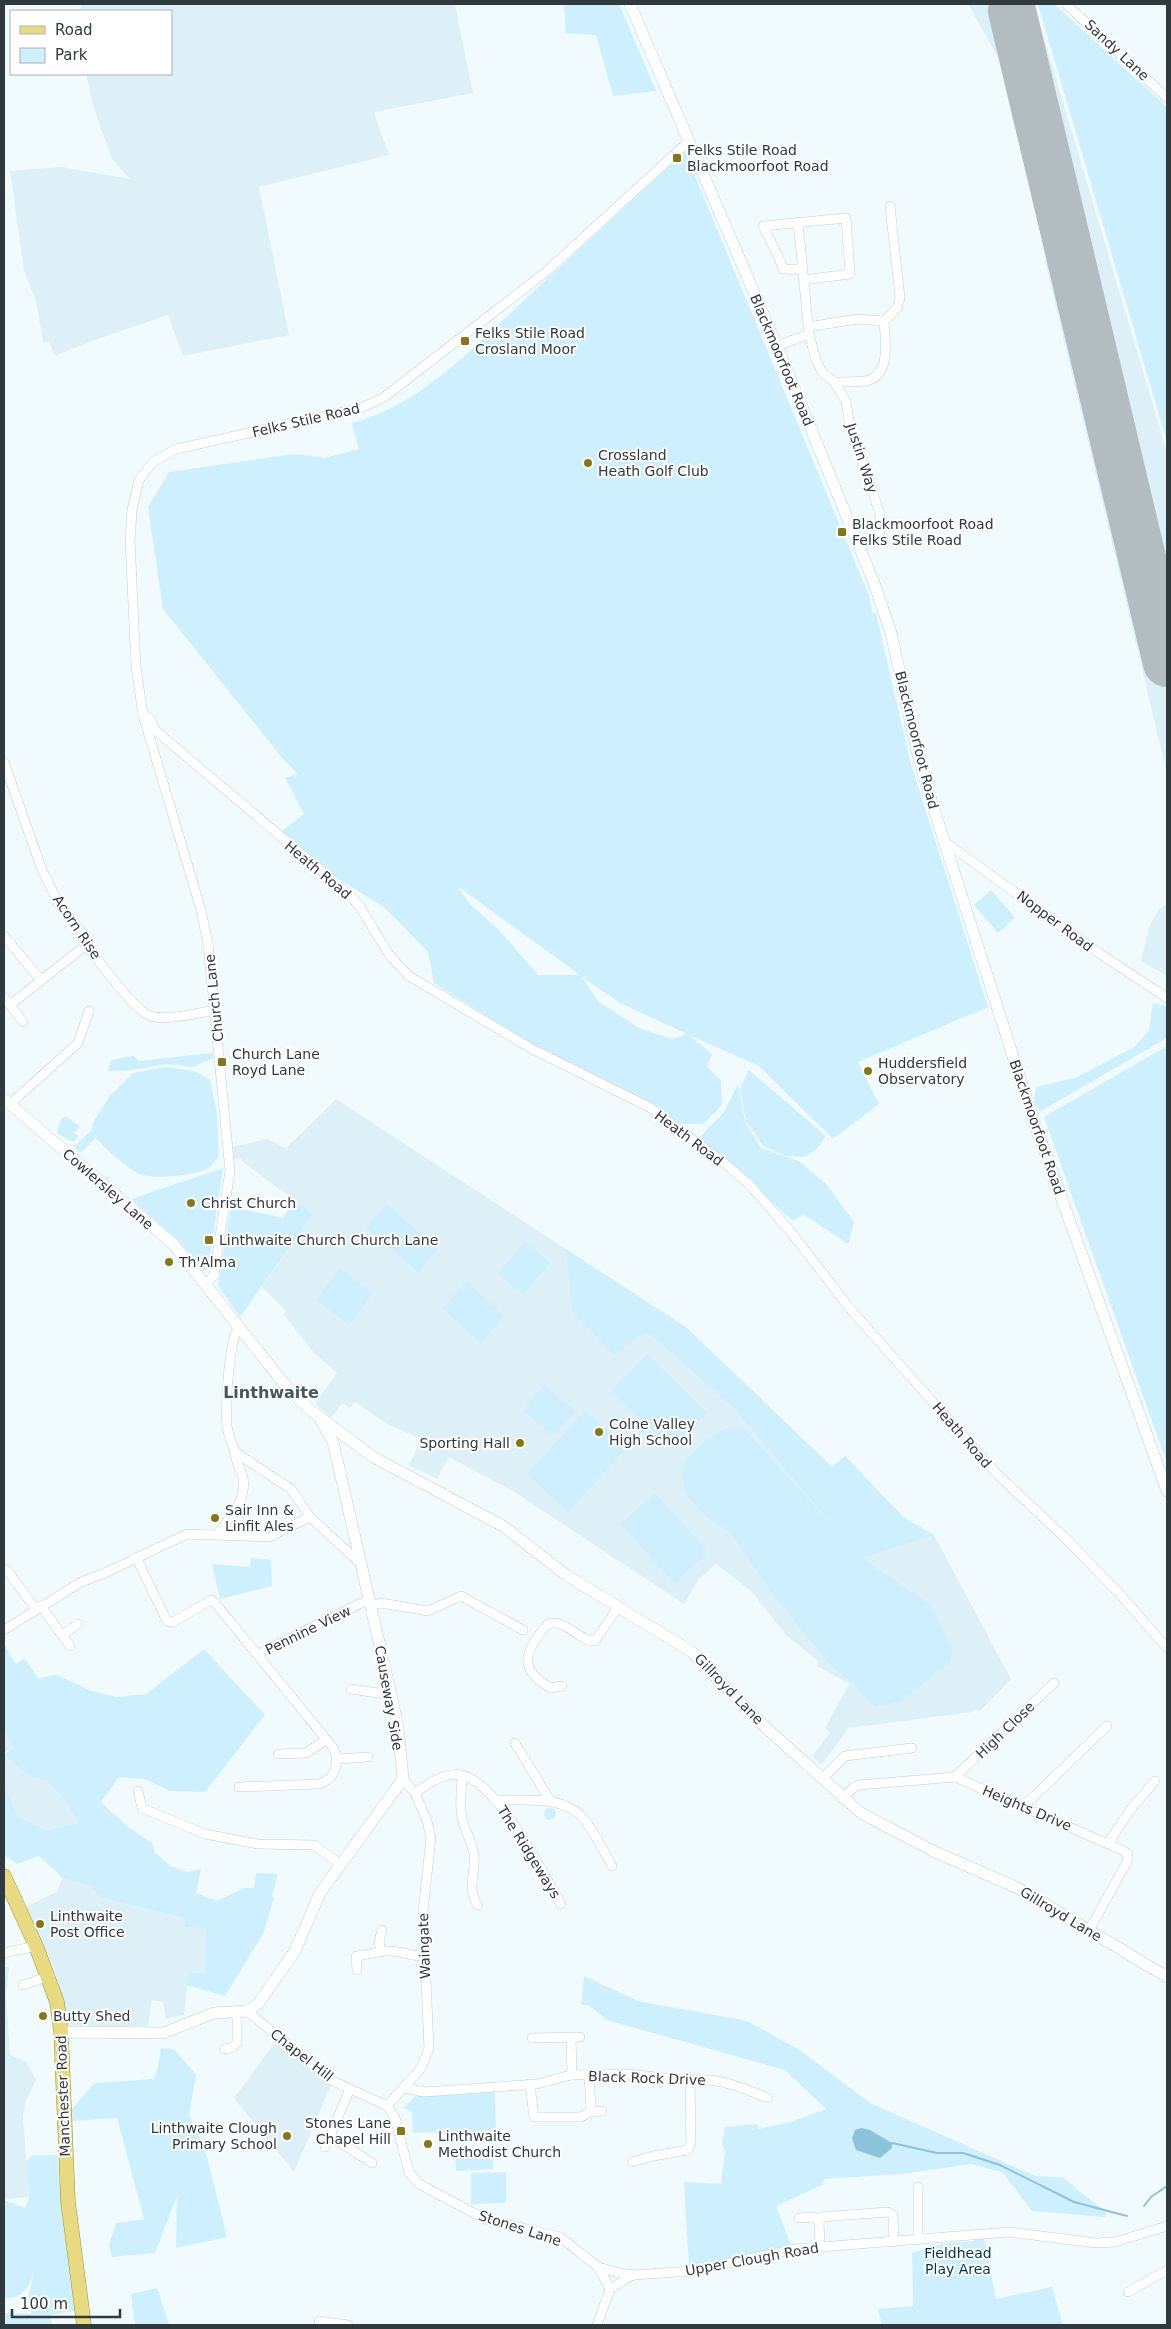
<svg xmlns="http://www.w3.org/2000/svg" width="1171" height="2329" font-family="'DejaVu Sans',sans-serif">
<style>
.built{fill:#ddf0f8}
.green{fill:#ceeffd;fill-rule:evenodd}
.water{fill:#8bc4da}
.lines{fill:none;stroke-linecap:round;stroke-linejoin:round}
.stream{stroke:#8bc4da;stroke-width:2}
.taxiway{stroke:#b3bcc0;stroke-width:19}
.runway{stroke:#b3bcc0;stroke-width:48}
.street-casing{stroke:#bbd2dc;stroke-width:10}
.secondary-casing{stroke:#bbd2dc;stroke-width:12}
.primary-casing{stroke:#9d9235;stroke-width:15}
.street{stroke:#fff;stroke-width:9}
.secondary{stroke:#fff;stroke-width:11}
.primary{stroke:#e7da83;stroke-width:14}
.poi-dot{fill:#84771b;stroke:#fff;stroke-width:2}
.labels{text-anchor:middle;stroke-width:4;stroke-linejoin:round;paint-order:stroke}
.street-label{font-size:14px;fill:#30393d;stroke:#fff}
.poi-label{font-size:14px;fill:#30393d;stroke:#fff;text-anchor:start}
.park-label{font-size:14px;fill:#003545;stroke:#fff}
.quarter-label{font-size:16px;font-weight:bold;fill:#43575f;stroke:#fff}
</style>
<rect width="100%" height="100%" fill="#f1fbfe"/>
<!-- built -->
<g class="built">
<path d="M81,4H455L473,93L374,112L389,155L259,187L289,335L183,356L168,315L92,341L55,356L49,342L43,343L37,305L24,270L10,171L62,167L130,179L112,159L93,106L86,74H171V11H80Z"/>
<path d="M968,4H1034L1167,452V774L1045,261L1048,240L1001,63Z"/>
<path d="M1167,903V976L1141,961L1150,924L1160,909Z"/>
<path d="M336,1099L687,1328L832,1467L845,1456L903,1517L934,1535L1011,1679L979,1712L976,1709L972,1712L849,1728L821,1765L812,1756L830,1733L825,1728L849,1684L817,1666L818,1661L786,1635L752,1592L716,1564L699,1579L684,1604L513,1491L449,1457L437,1479L409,1465L421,1439L387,1424L355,1402L350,1408L342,1403L331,1418L315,1404L337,1373L314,1353L284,1315L286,1311L262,1287L313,1214L244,1163L240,1158L232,1160V1147L267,1139L286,1148Z"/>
<path d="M4,1730L13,1747L4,1753Z"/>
<path d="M4,1755L30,1777L46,1779L63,1797L78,1823L48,1830L17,1816L4,1780Z"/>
<path d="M63,1878L89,1886L102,1898L184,1918L185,1927L207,1928L205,1973L189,1972L184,2015L166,2019L163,2002L152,2000L148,2026L104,2028L68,2025L54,1968L26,1907L56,1892Z"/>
<path d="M4,1967H9L6,1996L10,2055L26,2061L36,2080L25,2103L23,2116L29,2197L4,2199Z"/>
<path d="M276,2041L331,2085L294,2172L234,2098Z"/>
</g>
<!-- green -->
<g class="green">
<path d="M564,4H619L656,91L613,96L596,35L566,33Z"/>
<path d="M1038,4H1054L1167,107V442Z"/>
<path d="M685,152L870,598L872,613H876L910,761L988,1007L858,1062L879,1104L833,1139L759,1066L689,1035L712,1054L707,1067L721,1080L722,1105L703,1124H679L659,1107L523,1039L434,983L428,952L385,908L339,879L280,833L304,814L285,778L298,774L283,759L163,609L148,507L169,472L295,454L325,458L359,449L352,423C423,405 482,339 534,291C585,244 635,198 685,152ZM459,889L460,888L580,975H538L500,931L470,904ZM582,977L620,1003L687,1034L673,1039L641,1029L599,1002Z"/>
<path d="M991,890L1015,918L998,933L974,905Z"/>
<path d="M1153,1003L1167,1006V1038L1041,1111L1036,1107L1034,1097L1036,1087L1075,1078L1133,1048L1149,1031Z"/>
<path d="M1167,1046V1463L1044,1117Z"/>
<path d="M213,1053V1058L193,1067L167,1064L133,1070L108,1071L111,1060L133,1056L139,1061Z"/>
<path d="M166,1067L194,1071L210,1080L217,1113L219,1156C216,1160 213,1165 209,1168C197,1175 153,1180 140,1174C124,1167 108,1150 96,1138L80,1153L74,1147L92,1130L93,1123L109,1097L133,1073Z"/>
<path d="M749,1070L826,1136L816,1150L805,1157L786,1156L763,1146L746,1121L740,1089Z"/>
<path d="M738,1084L745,1121L761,1148L799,1161L827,1185L854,1222L848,1244L803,1214L793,1221L699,1138L724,1112Z"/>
<path d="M65,1116L80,1126L74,1133L79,1136L73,1142L57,1133L61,1119Z"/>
<path d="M223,1168L208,1269L205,1271L177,1239L131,1199Z"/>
<path d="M294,1200L313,1214L240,1317L218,1286L231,1207L283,1218Z"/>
<path d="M387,1204L438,1249L418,1272L366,1227Z"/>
<path d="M525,1241L550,1263L523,1295L498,1274Z"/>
<path d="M566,1249L687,1328L832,1467L845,1456L903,1517L934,1535L861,1558L931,1605L953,1651L950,1663L899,1702L876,1706L869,1702L854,1684L832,1667L772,1593L731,1533L705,1516L685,1493L682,1476L684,1462C702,1445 717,1424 743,1428L847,1542L735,1409L647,1331L614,1355L572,1312Z"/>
<path d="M340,1269L373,1294L349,1325L316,1300Z"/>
<path d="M466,1281L504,1316L481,1343L443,1309Z"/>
<path d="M647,1354L707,1413L671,1450L611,1390Z"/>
<path d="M544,1385L575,1411L554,1436L523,1411Z"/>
<path d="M585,1411L627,1447L568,1512L527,1474Z"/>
<path d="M655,1493L708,1552L674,1583L621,1524Z"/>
<path d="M251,1558L271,1560L272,1586L220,1599L212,1564L250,1567Z"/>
<path d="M4,1644L16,1664L24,1658L38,1678L57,1675L92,1691L117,1697L146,1694L204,1649L265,1715L205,1792L170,1791L145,1779L119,1777L101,1802L128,1827L152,1843L155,1852L170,1866L187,1872L201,1869L196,1893L217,1901L244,1888H254L256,1873L278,1874L272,1896L274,1898L263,1934L225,1996L186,1985L189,1972L205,1973L206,1928L185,1927L184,1918L102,1898L89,1886L63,1878L39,1856L17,1864L4,1855V1780L17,1816L48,1830L78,1823L63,1797L46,1780L30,1777L4,1755L13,1747L4,1730Z"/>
<circle cx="550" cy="1814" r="6"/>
<path d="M584,1976L638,2001L747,2021L798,2049L870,2103L1035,2176L1062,2177L1106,2212L1105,2217L1032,2211L1002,2172L971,2164L902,2174L824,2179L822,2185L776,2206L791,2245L689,2267L684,2182L721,2184L725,2152L722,2143L725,2127L758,2124V2129L791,2122L826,2109L785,2070L607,2020L588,2005H581Z"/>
<path d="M161,2048L174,2049L196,2075L189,2115L207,2157L227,2237L176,2248L177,2196L155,2253L112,2257L109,2245L116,2223L144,2219L117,2118L71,2121V2110L95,2083L153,2079L157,2071Z"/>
<path d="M495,2092L496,2130L413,2133L412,2112L404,2108L415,2096Z"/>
<path d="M493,2151V2169L456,2171L455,2153Z"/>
<path d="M33,2155H57L63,2223L75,2311L50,2315L52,2325H4V2313L31,2314L28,2298L34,2274C27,2289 22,2299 4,2298V2200L25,2208L29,2197L26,2161Z"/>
<path d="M506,2172V2203L471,2204V2173Z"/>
<path d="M984,2238L996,2299L1052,2287L1063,2325H882L878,2309L913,2306L912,2253L941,2244L973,2241Z"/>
<path d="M157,2288L169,2325H135L131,2294Z"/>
</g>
<!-- water -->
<path class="water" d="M861,2128L870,2130L892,2143V2148L880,2158L856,2150L852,2138L855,2130Z"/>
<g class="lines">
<!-- stream -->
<g class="stream">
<path d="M892,2143L937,2153H963L1000,2165L1074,2202L1127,2216"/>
<path d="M1144,2206L1151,2197L1167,2186"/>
</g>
<!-- taxiway -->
<path class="taxiway" d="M1155,613L1167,629"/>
<!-- runway -->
<path class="runway" d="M1012,11L1167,663"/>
<defs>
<g id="street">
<path d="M1066,4L1167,98"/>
<path d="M798,222L809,334L816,360L822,372L834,382L846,401L849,421L880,514L881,522L879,536"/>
<path d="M802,270L783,269C778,253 770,241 763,226L846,218L850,274L803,280"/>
<path d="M884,321L897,308L900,298L890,206"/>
<path d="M808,327L857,319L884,321"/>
<path d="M777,346L809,334"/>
<path d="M834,382C844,382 855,382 865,381C892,377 885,339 884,321"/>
<path d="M143,715L150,718L156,731L349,894L360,907L390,956L409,976L532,1049L649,1107L719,1159L749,1184L790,1231L852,1311L998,1475L1063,1536L1118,1592L1167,1648"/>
<path d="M4,762L42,870L59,904L84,935L86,945C98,960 134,1010 150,1016C166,1021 199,1013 215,1010"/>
<path d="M945,842L1099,953L1167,998"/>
<path d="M4,936L41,980"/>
<path d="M4,997L23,1022"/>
<path d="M10,1005L86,945"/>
<path d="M10,1104L78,1043L89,1011"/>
<path d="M206,1285L214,1275L230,1171L208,944L201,910L143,715L136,667L130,541L132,510L139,480L153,462L176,449L361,408L383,398L547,271L688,142"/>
<path d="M238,1327C229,1344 225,1406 227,1426C228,1435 232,1444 235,1452L291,1489L310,1517L361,1564"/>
<path d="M218,1534C229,1517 247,1501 243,1478C241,1469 235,1462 235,1452"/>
<path d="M136,1557L167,1621L173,1622L211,1600L216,1604L334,1749C340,1765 335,1779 319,1784L239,1787"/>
<path d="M6,1569L36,1609"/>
<path d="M41,1606L70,1646"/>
<path d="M371,1606L381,1603L428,1611L461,1596L523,1630"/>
<path d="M4,1630L81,1582L105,1573L187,1534L269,1537L310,1517"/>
<path d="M62,1635L78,1624"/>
<path d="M258,1654L369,1599"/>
<path d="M562,1686L551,1688C516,1669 525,1650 548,1624C567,1618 577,1641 595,1641L619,1606"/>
<path d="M351,1689L378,1693L390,1690"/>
<path d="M515,1743L551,1802"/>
<path d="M278,1754L306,1753L326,1740"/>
<path d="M338,1759L368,1757"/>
<path d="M462,1775C462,1788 459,1805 462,1817C464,1830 472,1841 474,1854C476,1873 466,1889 478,1905"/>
<path d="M955,1777L1054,1683"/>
<path d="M822,1779L845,1756L912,1748"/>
<path d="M138,1791L142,1808L205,1834L258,1844L314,1845L340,1864"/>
<path d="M415,1793C427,1784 446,1772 461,1775C498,1782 542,1872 561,1904"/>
<path d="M843,1799L854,1787L859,1785L955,1777L1124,1851L1128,1854L1127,1862L1089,1930"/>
<path d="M497,1800C523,1801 563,1795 582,1817C594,1831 603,1850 612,1866"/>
<path d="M1024,1806L1107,1726"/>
<path d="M1108,1843L1131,1809L1155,1781"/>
<path d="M381,1952L379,1942L382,1930"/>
<path d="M4,1953L36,1946"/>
<path d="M357,1970L356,1956C368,1955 378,1951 388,1951C400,1950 411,1957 424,1956"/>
<path d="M23,1985L50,1976"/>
<path d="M247,2011L331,2080L387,2106"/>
<path d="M571,2037L572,2075"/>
<path d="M532,2038L580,2037"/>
<path d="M224,2049L231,2048L237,2043V2013"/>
<path d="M530,2084L534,2117H581L589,2112L591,2109L589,2075"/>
<path d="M405,2088L424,2092L537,2084L571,2075L629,2074L690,2081C718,2076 742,2088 768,2098"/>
<path d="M387,2106L395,2118L409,2172L419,2184L485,2219L560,2237L598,2267L615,2272L633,2275L691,2271L795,2249L1009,2232L1096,2243L1115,2242L1167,2226"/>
<path d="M387,2106L421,2068L429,2049L423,1911L431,1838L427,1821L415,1793L403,1779"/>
<path d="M589,2112L602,2111"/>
<path d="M330,2136L372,2163"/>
<path d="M325,2147L350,2089"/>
<path d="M632,2162L653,2156L688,2150L691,2143L690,2081"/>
<path d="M918,2187V2240"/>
<path d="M799,2218L814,2217L819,2222"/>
<path d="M820,2247L819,2222L821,2217L888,2212L893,2215L894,2242"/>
<path d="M598,2267L610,2289L633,2275"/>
<path d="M1128,2292L1167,2270"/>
<path d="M319,2321L348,2325"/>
<path d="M597,2325L610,2289"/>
</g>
<g id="secondary">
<path d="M630,4L777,346L874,583L891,633L917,751L931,800L1034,1122L1167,1491"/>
<path d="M4,1099L173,1244L286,1386L309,1409L373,1457L503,1526L566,1575L692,1652L763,1725L861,1813L933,1851L1020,1889L1167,1977"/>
<path d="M61,2032L163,2033L214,2013L247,2011L258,2004L295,1951L320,1893L403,1779L398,1727L390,1690L333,1442L321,1421"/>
</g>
<path id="primary" d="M4,1876L36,1946L57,2002L61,2032L68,2202L84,2325"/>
</defs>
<!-- street casing -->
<use href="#street" class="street-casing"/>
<!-- secondary casing -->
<use href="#secondary" class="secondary-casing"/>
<!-- primary casing -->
<use href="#primary" class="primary-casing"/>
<!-- street -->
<use href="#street" class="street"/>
<!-- secondary -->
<use href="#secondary" class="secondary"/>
<!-- primary -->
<use href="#primary" class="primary"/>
</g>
<!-- markers -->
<g class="poi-dot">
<rect x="672" y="153" width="10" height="10" rx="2.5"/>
<rect x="460" y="336" width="10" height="10" rx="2.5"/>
<circle cx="588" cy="463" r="5"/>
<rect x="837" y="527" width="10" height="10" rx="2.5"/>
<rect x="217" y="1057" width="10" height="10" rx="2.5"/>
<circle cx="868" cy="1071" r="5"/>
<circle cx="191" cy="1203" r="5"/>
<rect x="204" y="1235" width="10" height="10" rx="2.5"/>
<circle cx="169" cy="1262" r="5"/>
<circle cx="599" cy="1432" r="5"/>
<circle cx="520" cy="1443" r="5"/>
<circle cx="215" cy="1518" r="5"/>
<circle cx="40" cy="1924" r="5"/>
<circle cx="43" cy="2016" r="5"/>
<rect x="396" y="2126" width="10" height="10" rx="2.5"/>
<circle cx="287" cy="2136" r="5"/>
<circle cx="428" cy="2144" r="5"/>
</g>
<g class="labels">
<!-- street labels -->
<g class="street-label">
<text transform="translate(1117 50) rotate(43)" y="5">Sandy Lane</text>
<text transform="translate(782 360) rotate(67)" y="5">Blackmoorfoot Road</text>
<text transform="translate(306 420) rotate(-13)" y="5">Felks Stile Road</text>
<text transform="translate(862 458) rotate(72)" y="5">Justin Way</text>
<text transform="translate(917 740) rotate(76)" y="5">Blackmoorfoot Road</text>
<text transform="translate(318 870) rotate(40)" y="5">Heath Road</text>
<text transform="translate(1055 921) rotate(37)" y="5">Nopper Road</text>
<text transform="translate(77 927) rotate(56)" y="5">Acorn Rise</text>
<text transform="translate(214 998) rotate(-96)" y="5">Church Lane</text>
<text transform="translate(1037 1127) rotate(71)" y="5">Blackmoorfoot Road</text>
<text transform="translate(689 1138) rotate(37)" y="5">Heath Road</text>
<text transform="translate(108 1189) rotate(41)" y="5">Cowlersley Lane</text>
<text transform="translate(962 1435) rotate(49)" y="5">Heath Road</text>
<text transform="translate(308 1630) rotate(-26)" y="5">Pennine View</text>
<text transform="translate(729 1689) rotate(46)" y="5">Gillroyd Lane</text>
<text transform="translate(389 1698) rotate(80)" y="5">Causeway Side</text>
<text transform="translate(1005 1730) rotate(-44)" y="5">High Close</text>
<text transform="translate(1027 1808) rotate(23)" y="5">Heights Drive</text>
<text transform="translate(529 1852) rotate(58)" y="5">The Ridgeways</text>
<text transform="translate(1061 1914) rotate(31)" y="5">Gillroyd Lane</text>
<text transform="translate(424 1946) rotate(-92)" y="5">Waingate</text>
<text transform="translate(302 2055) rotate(38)" y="5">Chapel Hill</text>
<text transform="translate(647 2078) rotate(2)" y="5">Black Rock Drive</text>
<text transform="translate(63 2096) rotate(-92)" y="5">Manchester Road</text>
<text transform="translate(520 2228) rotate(18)" y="5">Stones Lane</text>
<text transform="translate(752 2259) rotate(-10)" y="5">Upper Clough Road</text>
</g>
<!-- poi labels -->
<g class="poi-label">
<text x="687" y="155">Felks Stile Road<tspan x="687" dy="16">Blackmoorfoot Road</tspan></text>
<text x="475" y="338">Felks Stile Road<tspan x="475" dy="16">Crosland Moor</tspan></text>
<text x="598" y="460">Crossland<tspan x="598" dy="16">Heath Golf Club</tspan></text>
<text x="852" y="529">Blackmoorfoot Road<tspan x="852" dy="16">Felks Stile Road</tspan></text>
<text x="232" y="1059">Church Lane<tspan x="232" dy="16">Royd Lane</tspan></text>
<text x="878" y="1068">Huddersfield<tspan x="878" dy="16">Observatory</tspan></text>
<text x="201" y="1208">Christ Church</text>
<text x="219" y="1245">Linthwaite Church Church Lane</text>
<text x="179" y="1267">Th'Alma</text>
<text x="609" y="1429">Colne Valley<tspan x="609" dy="16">High School</tspan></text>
<text x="510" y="1448" text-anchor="end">Sporting Hall</text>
<text x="225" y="1515">Sair Inn &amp;<tspan x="225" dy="16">Linfit Ales</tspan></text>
<text x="50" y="1921">Linthwaite<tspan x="50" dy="16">Post Office</tspan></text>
<text x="53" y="2021">Butty Shed</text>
<text x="391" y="2128" text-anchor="end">Stones Lane<tspan x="391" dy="16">Chapel Hill</tspan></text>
<text x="277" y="2133" text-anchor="end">Linthwaite Clough<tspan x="277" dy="16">Primary School</tspan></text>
<text x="438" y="2141">Linthwaite<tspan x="438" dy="16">Methodist Church</tspan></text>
</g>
<!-- park labels -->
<g class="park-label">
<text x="958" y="2258">Fieldhead<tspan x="958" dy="16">Play Area</tspan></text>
</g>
<!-- quarter labels -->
<g class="quarter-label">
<text x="271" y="1398">Linthwaite</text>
</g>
</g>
<!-- border -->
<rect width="1171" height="2329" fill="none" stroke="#30393d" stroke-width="10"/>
<!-- legend -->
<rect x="10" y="10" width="162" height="65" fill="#ffffff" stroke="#acb0b1"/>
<rect x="20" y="26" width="25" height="8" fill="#e7da83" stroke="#acb0b1"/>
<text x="55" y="35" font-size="15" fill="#30393d">Road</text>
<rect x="20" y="48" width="25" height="15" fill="#ceeffd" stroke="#acb0b1"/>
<text x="55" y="60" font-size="15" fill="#30393d">Park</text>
<!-- scale -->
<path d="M12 2309v8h108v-8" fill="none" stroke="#30393d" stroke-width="2.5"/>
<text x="20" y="2309" font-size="15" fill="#30393d" stroke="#ffffff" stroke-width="4" paint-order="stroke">100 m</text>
</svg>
